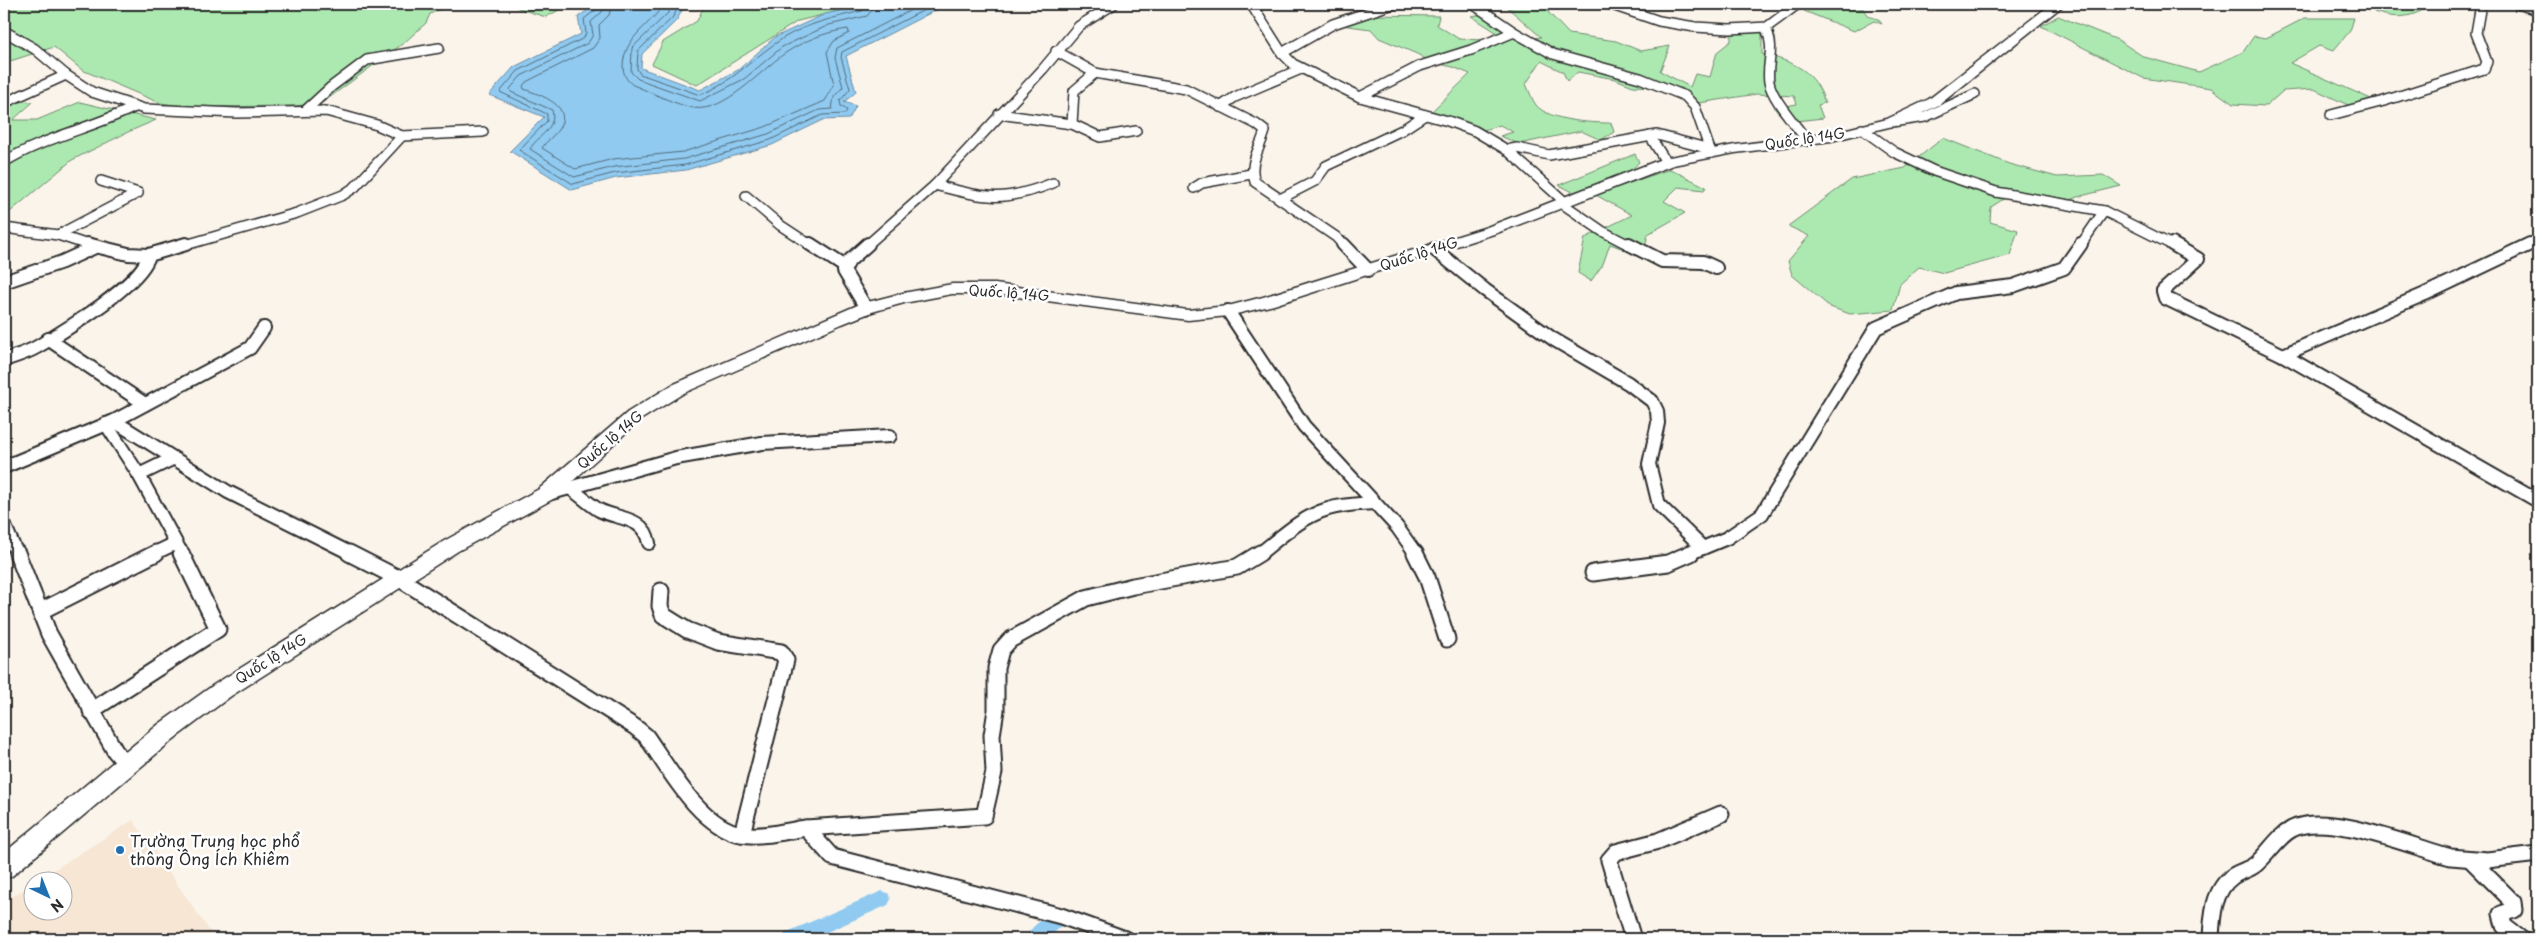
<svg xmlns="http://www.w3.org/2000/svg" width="2542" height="943" font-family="'Playpen Sans',sans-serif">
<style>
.built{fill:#f6e6d3}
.green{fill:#ace9b0;stroke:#6c8a6e}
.water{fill:#90caf0;stroke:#688aa1}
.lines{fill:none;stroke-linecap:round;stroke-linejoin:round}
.shore{stroke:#536b7a;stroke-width:1}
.canal{fill:#90caf0;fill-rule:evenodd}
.street-far2-casing{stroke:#2b2b2b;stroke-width:12}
.street-far1-casing{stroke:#2b2b2b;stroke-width:16}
.street-casing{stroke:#2b2b2b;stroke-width:19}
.primary-casing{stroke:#2b2b2b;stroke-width:3}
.street-far2{stroke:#fff;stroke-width:9}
.street-far1{stroke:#fff;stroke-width:12}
.street{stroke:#fff;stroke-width:15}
.primary{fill:#fff;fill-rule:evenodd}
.poi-dot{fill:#1f6fb2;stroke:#fff;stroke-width:2}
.labels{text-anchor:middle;stroke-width:5;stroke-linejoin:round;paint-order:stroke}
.street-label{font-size:14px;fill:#2b2b2b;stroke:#fff}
.near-poi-label{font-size:16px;fill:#2b2b2b;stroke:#fff;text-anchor:start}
</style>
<rect width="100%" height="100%" fill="#fbf4eb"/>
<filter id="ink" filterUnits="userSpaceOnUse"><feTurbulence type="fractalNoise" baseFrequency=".02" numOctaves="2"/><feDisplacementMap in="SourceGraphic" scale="10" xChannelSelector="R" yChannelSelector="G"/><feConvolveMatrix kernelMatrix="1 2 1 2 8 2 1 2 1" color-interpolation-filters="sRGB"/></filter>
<g filter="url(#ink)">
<!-- built -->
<path class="built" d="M133,820L215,939H4V902L32,884V910H62V880H38Z"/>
<!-- green -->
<g class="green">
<path d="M4,4H451L430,14L426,23L405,42L322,103L294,106L192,107L160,103L82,70L54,47L4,63Z"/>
<path d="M511,4H570L546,17L520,9Z"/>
<path d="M705,4H867L798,21L697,85L652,64L663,42L697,21Z"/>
<path d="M1528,4H1560L1553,6L1548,12L1569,34L1616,41L1641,51L1670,46L1660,71L1690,87L1695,74L1710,77L1717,52L1731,41V34L1762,32V54C1794,62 1815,70 1825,103L1818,105L1823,118L1787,122L1774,108L1797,104L1794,96L1757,94L1699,103L1682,88L1633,86L1615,79L1578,72L1567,81L1563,72L1541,61L1526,84C1529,90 1532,100 1536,105C1549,121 1592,123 1611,123L1614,132L1601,140L1581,131L1519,144L1500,136L1513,132L1500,125L1484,130L1431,112L1470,74L1453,67L1431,62L1417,54L1379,38L1371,29L1341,25L1369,15L1439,16L1437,25L1459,39L1486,40L1496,32L1471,16L1485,14L1524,39L1541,37L1508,8Z"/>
<path d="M1809,4H1845L1862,8L1868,16L1878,19L1882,24L1874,21L1854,31L1804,11Z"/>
<path d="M2372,4H2433C2412,18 2398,20 2374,12L2379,7Z"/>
<path d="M2058,16L2118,40L2144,57L2199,72L2243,52L2254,36L2266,38L2305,18H2354L2350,31L2333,51L2319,46L2290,63L2371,99L2350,106L2314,89L2283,91L2266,106L2233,104L2211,88L2143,78L2041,26Z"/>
<path d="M13,101L33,102L13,120H37L80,102L156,120L128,132L72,160L4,217V103Z"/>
<path d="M1943,138L2009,164L2057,177L2103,175L2121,186L2077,197L2051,208L2005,198L1991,207L1990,222L2018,230L2010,255L1944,273L1919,267L1900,284L1893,310L1850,314L1830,307L1792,275L1788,261L1809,236L1788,226L1852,179L1905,168Z"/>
<path d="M1635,154L1639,162L1615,188L1670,169L1706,187L1704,190L1678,187L1664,201L1685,213L1648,234L1646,243L1635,253L1610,244L1603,264L1591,281L1578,273L1585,238L1632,215L1585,189L1575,193L1559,185Z"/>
</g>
<!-- water -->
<path class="water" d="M596,4H685L677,20L642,54L641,68L700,90L738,70L775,37L825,14L872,4H936L942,7L846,56L856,92L844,102L856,106L849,119L823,120L772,145L686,170L616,178L572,190L510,151L544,117L489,95L514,67L581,34L578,17Z"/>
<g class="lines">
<!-- shore -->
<g class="shore">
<path d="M598,4L597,9L584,19L586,33L584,38L518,71L500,92L547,114V121L519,150L573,184L615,173L685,165L770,140L822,115L845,114L847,110L841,106L840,101L850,89L841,57L842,52L936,4"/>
<path d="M604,4L602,12L591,22L593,35L588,43L521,76L510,89L511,92L552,110C557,129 538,135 530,149L574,177L614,167L684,159L768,134L819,110L832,109L834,97L843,87L835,58L837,48L923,4"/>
<path d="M612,4L609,15L599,25L600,38L593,48L526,82L523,86L524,89C541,95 575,106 558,130C553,137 546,141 542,148L575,169L613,159L683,152L765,127L825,101L834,85L827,52L834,41L849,33L848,29C825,32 803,41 784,54C761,70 724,113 694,108C676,105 651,92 633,85C626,80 623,74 623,65C625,36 650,26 664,4"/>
<path d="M673,4L668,13L632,48L631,72L638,79L700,101L744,79L782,47L829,25L867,16L872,10L873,4"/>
<path d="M680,4L673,17L638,51L637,69L640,74L700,95C734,82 755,55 785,37C809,23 836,17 862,11L866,4"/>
</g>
<!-- canal -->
<g class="canal">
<path d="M882,891L888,893L891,899L888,905L811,939H782L785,933Z"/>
<path d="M1057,911L1063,913L1066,919L1063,925L1047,939H1025C1029,928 1046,915 1057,911Z"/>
</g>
<defs>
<g id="street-far2">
<path d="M1251,4L1282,53L1293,64L1360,97L1448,121L1475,131L1507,150L1566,203"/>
<path d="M1473,4L1514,32"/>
<path d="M1609,4L1659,21L1695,27L1730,29L1767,27L1798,4"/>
<path d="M2517,4L2538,10"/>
<path d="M1766,28C1776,51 1766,61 1769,82C1772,99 1797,126 1807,141"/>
<path d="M4,31L35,49L66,75L92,92L144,109L237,113L326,111L377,125L402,136L483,132"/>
<path d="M1056,51L1095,73L1186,89L1256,124L1265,131C1260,149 1248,163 1255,182L1336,237L1344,246"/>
<path d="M1282,53L1333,24L1393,4"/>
<path d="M1360,97L1420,66L1471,50L1514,32L1553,54L1640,78L1685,96L1695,107L1711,153"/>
<path d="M4,103L66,75"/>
<path d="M1220,107L1235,97L1301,69"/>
<path d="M306,110L331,87L367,60L439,48"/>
<path d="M999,114L1072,124L1100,137L1136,131"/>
<path d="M2331,115L2384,101L2484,69L2487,62L2476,33L2481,4"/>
<path d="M1892,122L1925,117L1975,94"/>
<path d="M1072,124L1074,91L1095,73"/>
<path d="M1862,129L1894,152L1934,171L1996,192L2104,211L2174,246"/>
<path d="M1650,136L1666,162"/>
<path d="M1507,150L1517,148L1549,155L1657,135L1710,149"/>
<path d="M4,162C45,137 92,128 135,107"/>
<path d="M101,181L138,193"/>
<path d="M935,185C985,198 1003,203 1053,183"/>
<path d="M1194,188L1202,183L1251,174"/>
<path d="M746,196L780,225L812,246"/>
<path d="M1280,199L1315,181L1326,166L1402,130L1425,115"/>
<path d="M1563,204L1602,231L1631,246"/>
<path d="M4,228L58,235L91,246"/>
<path d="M58,235L138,193"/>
<path d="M182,246L297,213L343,195L355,187L402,136"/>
<path d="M866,246L935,185L1043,69L1079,26L1114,4"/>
<path d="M2080,246L2104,211"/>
<path d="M2527,246L2535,242"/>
</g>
<g id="street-far1">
<path d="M87,244L128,254L149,255"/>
<path d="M810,244L844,266"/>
<path d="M1343,244L1368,270"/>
<path d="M1629,244L1662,261L1703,262L1716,268"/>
<path d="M2172,244L2198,259L2163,291L2165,298L2283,355L2538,501"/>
<path d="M1434,249L1485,290L1553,339L1628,383L1652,401L1657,411L1658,423L1649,464L1659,505L1703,548"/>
<path d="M4,282L62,262L95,247"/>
<path d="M866,308L844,271L849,261L868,244"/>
<path d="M1228,311L1304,426L1397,527L1416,554"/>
<path d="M48,339L145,404"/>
<path d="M2283,355L2425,294L2530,244"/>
<path d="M4,360C15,356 27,353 37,347C64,331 142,284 149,255L186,244"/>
<path d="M114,421L228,492L352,554"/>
<path d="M106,424L139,475L182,554"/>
<path d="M4,467L114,421L250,348L264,328"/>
<path d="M139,475L172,459"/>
<path d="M570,488C580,495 589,504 599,510C619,520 644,516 649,543"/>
<path d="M548,494L676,458L762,443L890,436"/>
<path d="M4,524L17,554"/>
<path d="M153,554L174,544"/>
<path d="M1259,554C1280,538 1301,517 1328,509C1343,504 1359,504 1375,503"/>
<path d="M1688,554L1727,538L1762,514L1876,328L1956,293L2013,286L2064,268L2081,244"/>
</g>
<g id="street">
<path d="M17,553L49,634L115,751L127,765"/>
<path d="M349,553L400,579L635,727L646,736C668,767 700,827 741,834C761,838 785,831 806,828L832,857L1061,916L1125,939"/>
<path d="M1415,553L1427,577L1447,639"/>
<path d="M1593,573L1668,563L1691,553"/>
<path d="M661,591L660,606L663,615L687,630L718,642L781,652L786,660L742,834"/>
<path d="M41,611L156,553"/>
<path d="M91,711L218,629L181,553"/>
<path d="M806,828L984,816L994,772L992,735L996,710V668L1001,650L1010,640L1086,598L1133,586L1237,567L1260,553"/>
<path d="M2471,860L2513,902L2514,910L2501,914L2504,926L2521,939"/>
<path d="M1633,939L1609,860L1616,852L1658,841L1721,814"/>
<path d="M2211,939C2212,917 2213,890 2233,876C2240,871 2249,870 2256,864C2269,853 2277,837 2292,829C2328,811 2412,847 2451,857L2487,860L2538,854"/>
</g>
<path id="primary" d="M2051,4H2065L1939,105L1897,125L1831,141L1735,153L1673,165L1497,233L1274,305L1228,316L1188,320L995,294H952L904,303L872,312L842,324L684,393L640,420L553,499L458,551L231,696L175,738L12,876L4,879V853L159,724L215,684L444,541L539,489L628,412L672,385L860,304L903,293L952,284H995L1188,310L1228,306L1263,297L1487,227L1664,158L1735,145L1831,133L1887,119L1929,99Z"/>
</defs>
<!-- street-far2 casing -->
<use href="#street-far2" class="street-far2-casing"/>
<!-- street-far1 casing -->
<use href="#street-far1" class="street-far1-casing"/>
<!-- street casing -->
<use href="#street" class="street-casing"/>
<!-- primary casing -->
<use href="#primary" class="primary-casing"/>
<!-- street-far2 -->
<use href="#street-far2" class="street-far2"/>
<!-- street-far1 -->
<use href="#street-far1" class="street-far1"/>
<!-- street -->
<use href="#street" class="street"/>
<!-- primary -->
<use href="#primary" class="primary"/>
</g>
</g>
<!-- markers -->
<circle class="poi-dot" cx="120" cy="850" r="5"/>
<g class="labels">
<!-- street labels -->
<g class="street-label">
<text transform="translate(1805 139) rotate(-9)" y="5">Quốc lộ 14G</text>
<text transform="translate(1419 254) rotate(-18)" y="5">Quốc lộ 14G</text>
<text transform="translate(1009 293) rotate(4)" y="5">Quốc lộ 14G</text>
<text transform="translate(610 440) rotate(-41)" y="5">Quốc lộ 14G</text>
<text transform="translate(271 659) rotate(-32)" y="5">Quốc lộ 14G</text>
</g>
<!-- near-poi labels -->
<g class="near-poi-label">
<text x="130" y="847">Trường Trung học phổ<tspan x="130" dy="18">thông Ông Ích Khiêm</tspan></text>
</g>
</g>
<!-- margin -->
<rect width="2542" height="943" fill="none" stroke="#fff" stroke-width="20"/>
<rect x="10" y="10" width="2522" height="923" fill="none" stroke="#2b2b2b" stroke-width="2" filter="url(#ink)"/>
<!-- north arrow -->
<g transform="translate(48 896) rotate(137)"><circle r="24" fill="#ffffff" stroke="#aaaaaa"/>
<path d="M0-4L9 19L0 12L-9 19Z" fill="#1f6fb2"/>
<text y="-8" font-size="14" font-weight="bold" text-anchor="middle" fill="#2b2b2b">N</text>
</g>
</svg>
